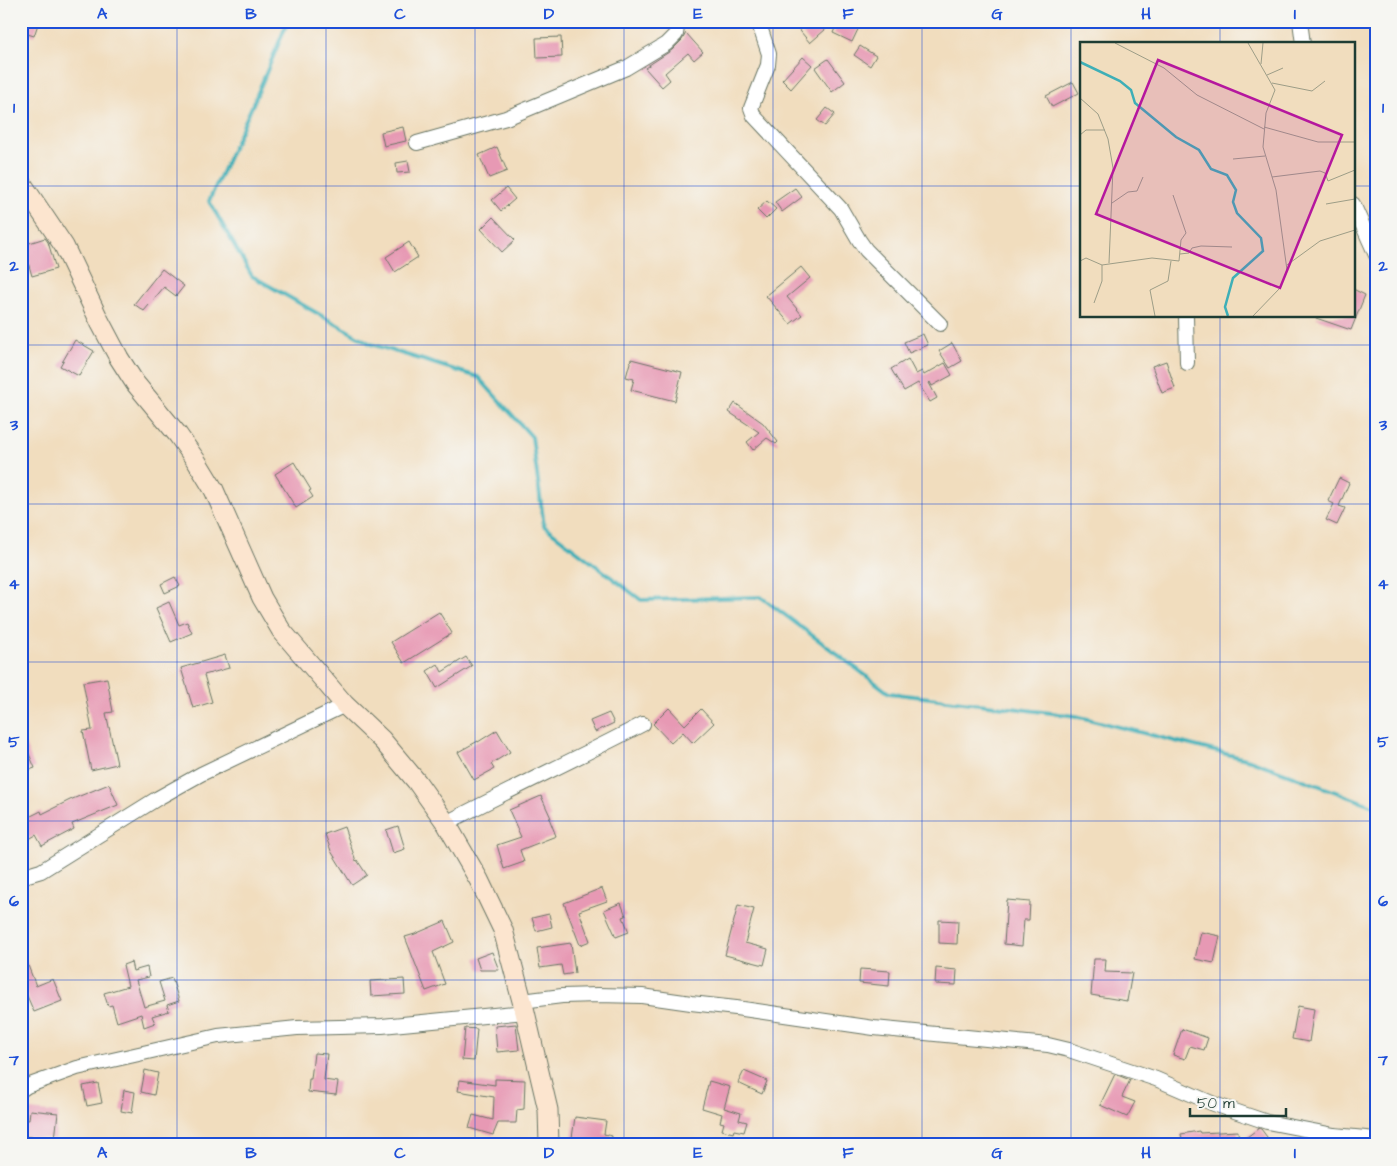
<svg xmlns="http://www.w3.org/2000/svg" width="1397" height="1166" font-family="'Architects Daughter',sans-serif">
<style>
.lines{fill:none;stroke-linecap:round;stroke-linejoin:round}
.stream{stroke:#3eafb7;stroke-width:4}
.building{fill:#e799b4}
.street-casing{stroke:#687564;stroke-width:16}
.secondary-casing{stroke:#687564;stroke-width:21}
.street{stroke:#fff;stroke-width:14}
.secondary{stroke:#fce5cf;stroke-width:19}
.grid{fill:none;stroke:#1d4ed8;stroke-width:1;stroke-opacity:0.55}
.inset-river{fill:none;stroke:#3eafb7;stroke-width:2.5}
.inset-road{fill:none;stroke:#9d9d87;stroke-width:1}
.view{fill:#b5179e;fill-opacity:0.15;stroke:#b5179e;stroke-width:2.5}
.inset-edge{fill:none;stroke:#1f3d34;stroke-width:2.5}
.neatline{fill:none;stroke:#1d4ed8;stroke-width:2}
.grid-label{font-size:16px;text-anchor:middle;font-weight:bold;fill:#1d4ed8}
</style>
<rect width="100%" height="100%" fill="#f6f6f2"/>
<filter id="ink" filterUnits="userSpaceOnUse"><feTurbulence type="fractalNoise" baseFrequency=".02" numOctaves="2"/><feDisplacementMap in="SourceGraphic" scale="10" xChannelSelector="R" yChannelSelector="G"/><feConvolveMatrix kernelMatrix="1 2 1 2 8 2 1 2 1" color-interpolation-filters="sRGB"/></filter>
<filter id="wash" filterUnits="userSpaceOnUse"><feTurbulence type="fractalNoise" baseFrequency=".0096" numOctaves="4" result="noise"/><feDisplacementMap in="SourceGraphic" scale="20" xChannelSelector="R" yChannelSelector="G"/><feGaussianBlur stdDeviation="1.12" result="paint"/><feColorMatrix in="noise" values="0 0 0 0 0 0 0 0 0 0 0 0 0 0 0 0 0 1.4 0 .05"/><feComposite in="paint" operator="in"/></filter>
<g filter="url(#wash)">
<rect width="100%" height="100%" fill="#f1ddbe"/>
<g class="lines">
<!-- stream -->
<path class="stream" d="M288,21L253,104L209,201L252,276L371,344L478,377L532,437L544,526L641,600L761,597L889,693L1076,716L1250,760L1376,807"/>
</g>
<g id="blocks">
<!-- building -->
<g class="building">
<path d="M24,21H39L34,36L21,32Z"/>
<path d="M792,21H819L826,29L810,43Z"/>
<path d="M838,21H862L852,42L833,33Z"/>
<path d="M686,33L703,52L694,60L688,53L665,73L670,80L662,87L645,68L652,63L672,50L682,40Z"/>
<path d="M561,37L562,57L537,58L536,38Z"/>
<path d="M860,46L876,56L870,66L854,55Z"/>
<path d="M803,57L812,65L791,89L782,80Z"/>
<path d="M828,59L845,82L832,92L815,68Z"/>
<path d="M1073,82L1079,93L1052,107L1046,96Z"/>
<path d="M827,108L835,114L825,126L817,120Z"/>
<path d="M403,127L406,141L384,146L381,132Z"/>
<path d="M497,147L507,171L489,178L479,155Z"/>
<path d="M408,161L410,172L397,173L396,163Z"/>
<path d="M506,188L515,199L501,211L492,200Z"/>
<path d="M795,188L802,197L782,212L775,202Z"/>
<path d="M767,201L776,209L766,219L757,210Z"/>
<path d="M493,217L515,240L502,252L481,229Z"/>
<path d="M45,238L48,242L56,269L32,276L23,245Z"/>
<path d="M409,242L418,257L395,272L386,257Z"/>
<path d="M801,267L810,278L787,297L802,315L790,324L766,296Z"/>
<path d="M162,269L184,286L176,296L164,287L144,311L134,304Z"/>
<path d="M1353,289L1365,295L1351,330L1316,318V316H1353Z"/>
<path d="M923,334L928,345L909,353L904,342Z"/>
<path d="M75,340L94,351L79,376L60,366Z"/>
<path d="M952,343L962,361L950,368L939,351Z"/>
<path d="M631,359L682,372L675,401L631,390L634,379L626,377Z"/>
<path d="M908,359L916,374L922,371L924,375L945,363L952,375L932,386L930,382L929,383L937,398L930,402L918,383L904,391L891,369Z"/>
<path d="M1166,361L1175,388L1162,393L1152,366Z"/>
<path d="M735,403L763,423L778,442L776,444L767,438L753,450L747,442L759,432L729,412Z"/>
<path d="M294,462L311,490L309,491L313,497L296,508L275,474Z"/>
<path d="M1339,478L1349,483L1339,506L1345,508L1337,525L1326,520L1334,504L1328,501Z"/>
<path d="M175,577L180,586L165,593L161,584Z"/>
<path d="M169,602L179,625L187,622L192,633L171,642L156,608Z"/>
<path d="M439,612L452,633L404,663L391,642Z"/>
<path d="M225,655L229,668L204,675L212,702L193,708L181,668Z"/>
<path d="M466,657L472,666L437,688L427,671L438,664L442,672Z"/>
<path d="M107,678L113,712L106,713L117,764L91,770L83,731L92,730L83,682Z"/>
<path d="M669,708L685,725L701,709L714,723L693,743L683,732L671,743L653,724Z"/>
<path d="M609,713L614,723L595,732L590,721Z"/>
<path d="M497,730L510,752L491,764L494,769L474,780L458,752L478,741V742Z"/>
<path d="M21,735L35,768L21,773Z"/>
<path d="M109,784L118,805L72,824L74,829L42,846L36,835L29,839L21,824V821L41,811L42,814L70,800Z"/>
<path d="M541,796L551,818H549L556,836L520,850L524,862L504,869L497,845L521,837L509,810Z"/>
<path d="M398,826L405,849L393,853L386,830Z"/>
<path d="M344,827L356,861L357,860L367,875L352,885L331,851L325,834Z"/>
<path d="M602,888L607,901L579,911L590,941L580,945L564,903Z"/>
<path d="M1007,900L1030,902L1029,920H1024L1022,946L1004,944Z"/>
<path d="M621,903L626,916L623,917L629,932L616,937L604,910Z"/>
<path d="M738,905L754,909L745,943L768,949L764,965L725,955Z"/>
<path d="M549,914L552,927L536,931L532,918Z"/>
<path d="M939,920L958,921L957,944L939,943Z"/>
<path d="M445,921L454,942L433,952L445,984L426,991L405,937L415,934Z"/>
<path d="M1201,932L1220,936L1214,963L1195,959Z"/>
<path d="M571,943L575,973L563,975L561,965L540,968L537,948Z"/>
<path d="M22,950L36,986L53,979L62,1001L34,1012L21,982Z"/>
<path d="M492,952L499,970H480L476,958Z"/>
<path d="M1094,959H1106L1105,972L1132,973L1127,1001L1091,995Z"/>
<path d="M131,962L133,971L147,967L149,977L136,980L144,1007L165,1001L159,982L172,978L179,1001L167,1005L169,1011L152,1016L155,1023L144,1027L141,1014L117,1022L112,1005L108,1006L104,993L128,986L123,965Z"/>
<path d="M936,968L957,970L956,985L935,984Z"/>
<path d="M860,969L890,971L889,986L859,983Z"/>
<path d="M404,979L405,994L371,996L370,981Z"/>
<path d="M1298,1006L1314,1009L1309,1042L1292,1039Z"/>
<path d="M516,1024L519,1050L497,1052L495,1026Z"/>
<path d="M465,1028L477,1029L474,1061L462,1060Z"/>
<path d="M1182,1029L1208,1038L1204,1050L1190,1046L1185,1059L1173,1055Z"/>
<path d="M314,1053L327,1054L324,1080L338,1082L336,1095L308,1092L309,1079H311Z"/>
<path d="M145,1070L158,1073L154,1095L141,1092Z"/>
<path d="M744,1071L767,1081L762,1094L738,1083Z"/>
<path d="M1115,1074L1130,1080L1122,1097L1135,1102L1127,1117L1100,1105Z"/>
<path d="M495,1079L525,1080L524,1109L517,1110L516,1123H498L493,1135L469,1128L473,1115L493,1120L494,1097L458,1091L460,1080L495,1085Z"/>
<path d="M709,1081L730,1087L724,1108L741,1113L739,1120L747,1122L744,1132L734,1130L733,1133L722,1130L724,1123L720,1122L722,1114L702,1108Z"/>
<path d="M98,1083L102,1103L87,1106L83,1086Z"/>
<path d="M124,1090L135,1092L132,1113L121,1111Z"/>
<path d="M30,1110L58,1113L55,1139L21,1136V1119L29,1120Z"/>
<path d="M575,1117L606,1121L604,1134L612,1136L611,1145H571Z"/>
<path d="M1259,1128L1261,1129L1273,1145H1183L1181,1134L1199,1131L1200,1133L1238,1131L1239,1143Z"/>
</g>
</g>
</g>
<g filter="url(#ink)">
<use href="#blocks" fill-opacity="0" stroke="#687564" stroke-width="1"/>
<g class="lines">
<defs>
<g id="street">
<path d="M758,21L769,54L768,65L751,108L754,116L841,209L859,240L866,250L940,324"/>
<path d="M1300,21L1303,44"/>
<path d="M417,143L506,118L626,68L666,44L676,34L678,21"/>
<path d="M1353,204L1376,255"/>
<path d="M1186,316L1187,363"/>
<path d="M446,823C511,789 578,758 643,724"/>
<path d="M21,877L41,871L158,798L201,774L345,705"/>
<path d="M522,1001L562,996L598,995L642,996L691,1003L736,1008L874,1028L1048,1045L1069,1050L1156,1079L1214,1104L1267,1122L1334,1135L1376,1139"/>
<path d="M21,1090L27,1086L77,1068L218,1036L297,1028L382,1026L525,1012"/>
</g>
<path id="secondary" d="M21,182L64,246L100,322L119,358L135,383L178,435L197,462L214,490L262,598L281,630L345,705L382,740L417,782L446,823L479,880L503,930L525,1012L548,1110L549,1145"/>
</defs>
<!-- street casing -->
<use href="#street" class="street-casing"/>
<!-- secondary casing -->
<use href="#secondary" class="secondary-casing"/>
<!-- street -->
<use href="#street" class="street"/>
<!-- secondary -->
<use href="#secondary" class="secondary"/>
</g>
</g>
<!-- grid -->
<path class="grid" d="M177,21V1145M326,21V1145M475,21V1145M624,21V1145M773,21V1145M922,21V1145M1071,21V1145M1220,21V44M21,186H1081M1353,186H1376M1220,316V1145M21,345H1376M21,504H1376M21,662H1376M21,821H1376M21,980H1376"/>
<!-- overview -->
<g transform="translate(1080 42)">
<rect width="275" height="275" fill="#f1ddbe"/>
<path class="inset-river" d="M0,20L40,39L51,48L55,61L96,95L119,108L131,127L147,133L156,148L153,160L157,171L181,196L183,209L153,236L145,265L148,274"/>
<path class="inset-road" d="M35,1L84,26L117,53L184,87M168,1L195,48L186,71L183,105L196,148L207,228L200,246L173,274M181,22L183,1M187,33L203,26M192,41L232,49L245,39M0,56L18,72L28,97L33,126L29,221M184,85L238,100H275M0,93L6,88H25M153,117L185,114M192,135L240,129L245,131L248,139L275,128M32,161L48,150L57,149L63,135M246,162L275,157M100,212L109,211L112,206L121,204L152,205M0,219L6,216L22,223M22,223L72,216L99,219L101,198L106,191L93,153M207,223L240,199L275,188M14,261L22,239V223M75,274L70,248L88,239L91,219"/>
<path class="view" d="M78,18L262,93L200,246L16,172Z"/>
<rect width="275" height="275" class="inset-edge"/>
</g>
<!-- margin -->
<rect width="1397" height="1166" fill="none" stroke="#f6f6f2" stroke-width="55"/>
<!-- scale -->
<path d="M1190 1108v8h96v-8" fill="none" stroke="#1f3d34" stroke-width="2.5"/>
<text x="1197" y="1108" font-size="15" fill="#1f3d34" stroke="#f6f6f2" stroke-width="4" paint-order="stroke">50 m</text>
<rect x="28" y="28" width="1342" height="1110" class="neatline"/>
<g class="grid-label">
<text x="102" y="19">A</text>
<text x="251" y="19">B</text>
<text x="400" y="19">C</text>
<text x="549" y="19">D</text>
<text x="698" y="19">E</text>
<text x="848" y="19">F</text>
<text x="997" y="19">G</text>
<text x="1146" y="19">H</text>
<text x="1295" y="19">I</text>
<text x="14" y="113">1</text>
<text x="1383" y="113">1</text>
<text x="14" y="271">2</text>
<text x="1383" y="271">2</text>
<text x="14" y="430">3</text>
<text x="1383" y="430">3</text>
<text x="14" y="589">4</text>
<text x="1383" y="589">4</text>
<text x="14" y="747">5</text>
<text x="1383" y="747">5</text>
<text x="14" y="906">6</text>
<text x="1383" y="906">6</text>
<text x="14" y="1065">7</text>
<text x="1383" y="1065">7</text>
<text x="102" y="1158">A</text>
<text x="251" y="1158">B</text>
<text x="400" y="1158">C</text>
<text x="549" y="1158">D</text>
<text x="698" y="1158">E</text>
<text x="848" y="1158">F</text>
<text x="997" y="1158">G</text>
<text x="1146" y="1158">H</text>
<text x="1295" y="1158">I</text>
</g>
</svg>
